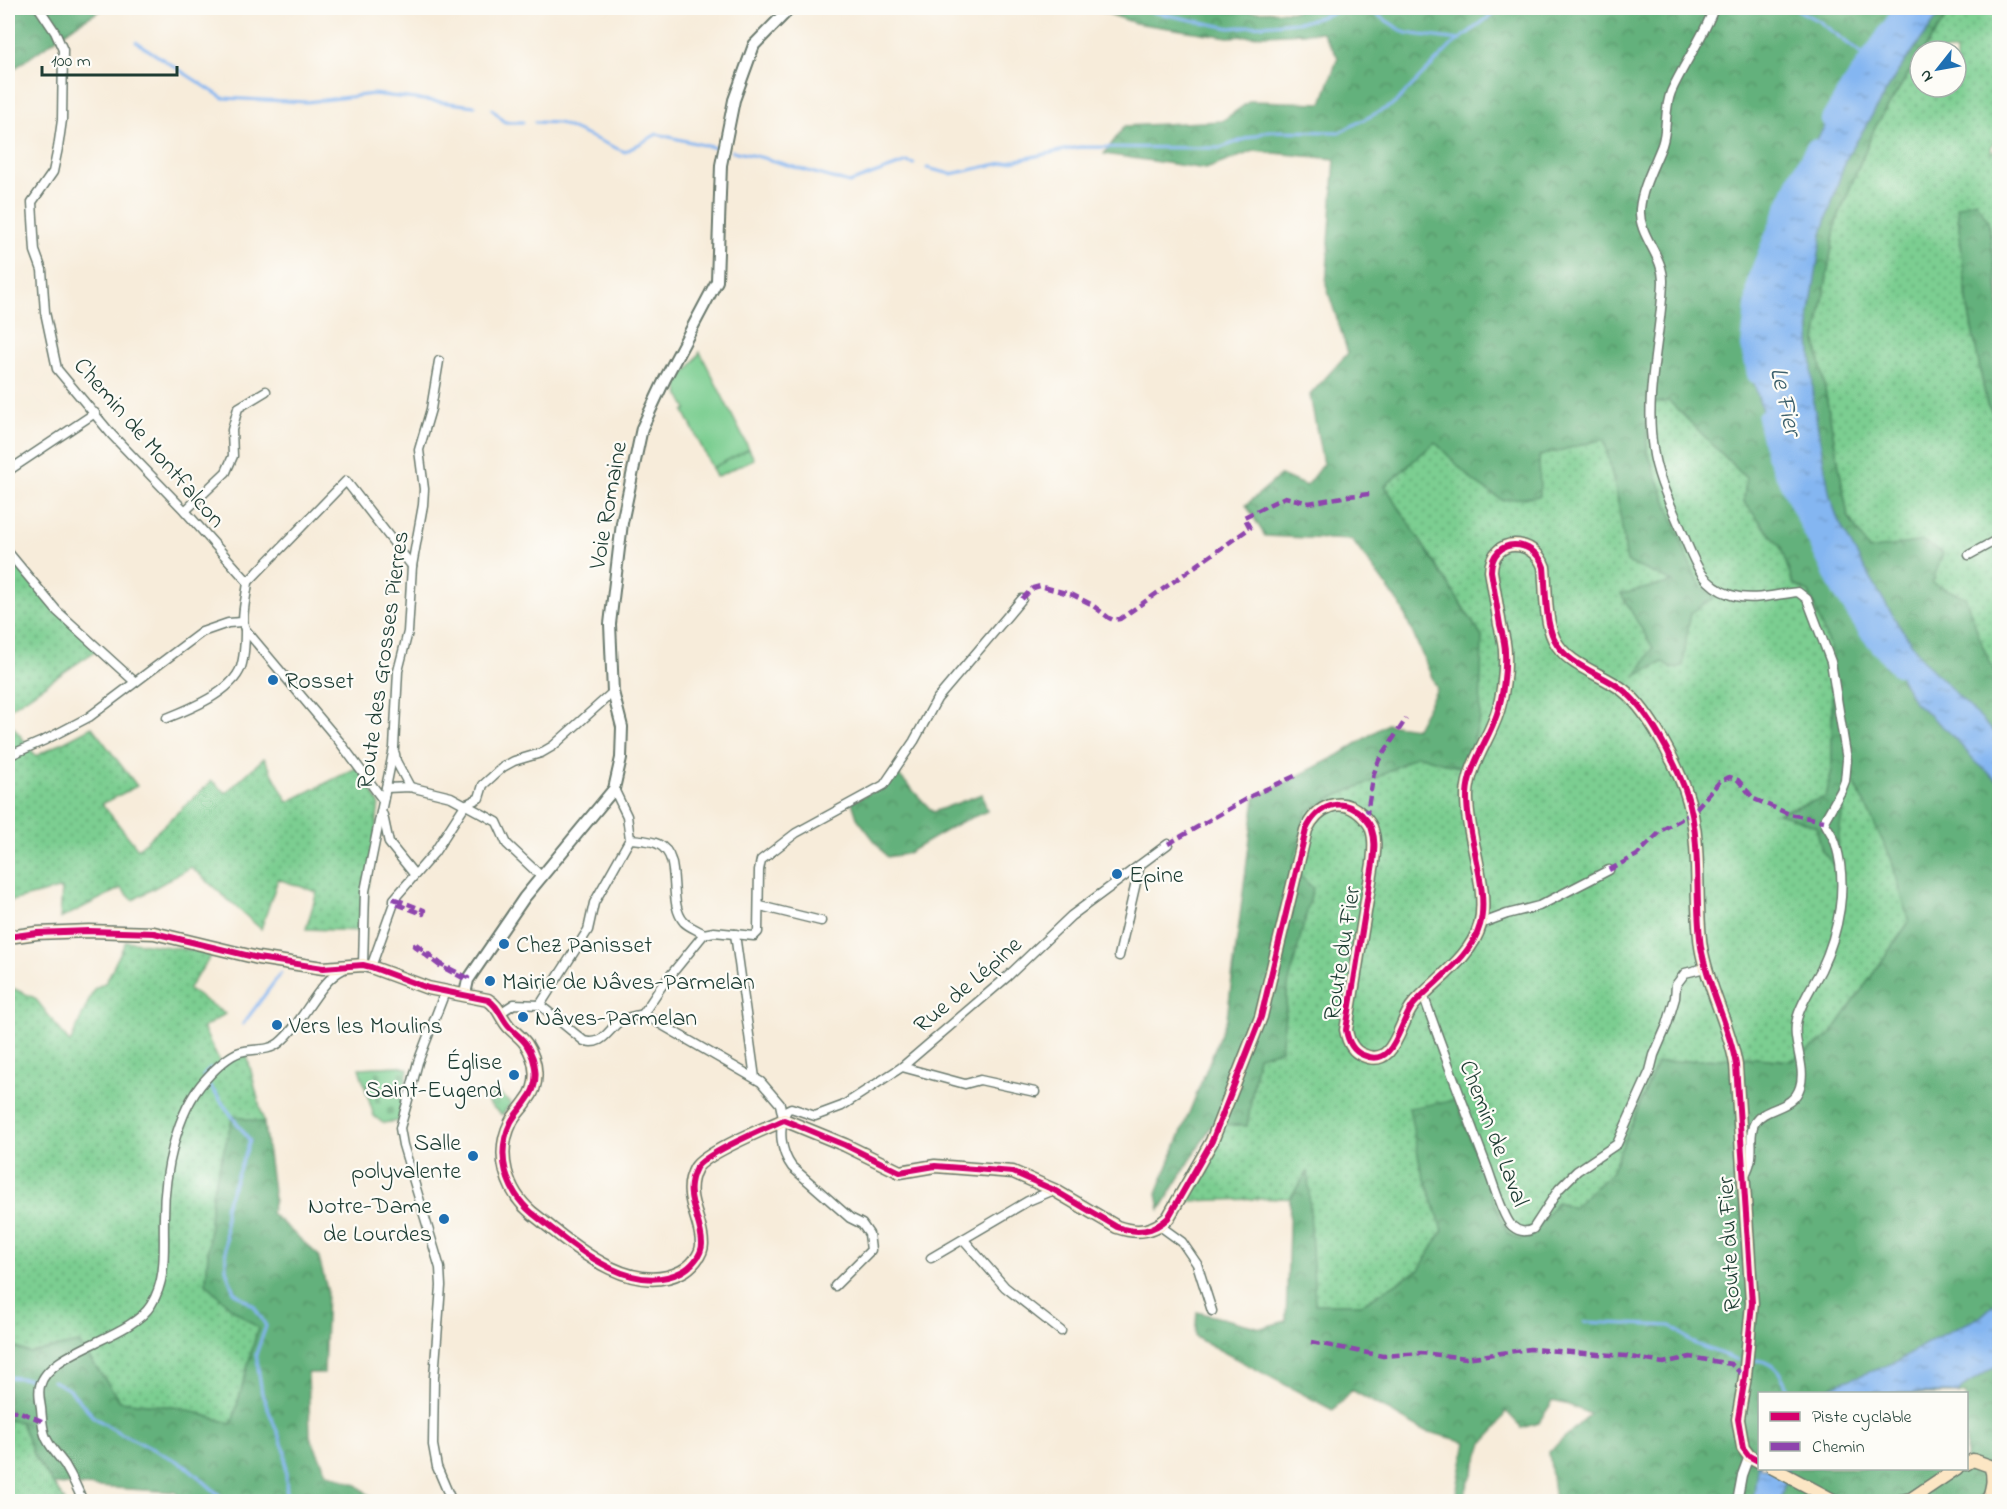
<svg xmlns="http://www.w3.org/2000/svg" width="2007" height="1509" font-family="'Indie Flower',sans-serif">
<style>
.grass{fill:url(#grass-dots);stroke:#4d8662;stroke-width:1.5}
.forest{fill:url(#forest-crowns);stroke:#427758;stroke-width:1.5;fill-rule:evenodd}
.cemetery{fill:url(#cemetery-stones);stroke:#4d8662;stroke-width:1.5}
.park{fill:url(#park-tufts);stroke:#4d8662;stroke-width:1.5}
.pitch{fill:#7bce91;stroke:#4d8662;stroke-width:1.5}
.water{fill:url(#water-ripples);stroke:#527a92;stroke-width:1.5}
.lines{fill:none;stroke-linecap:round;stroke-linejoin:round}
.stream{stroke:#84b6f1;stroke-width:3}
.river{stroke:#84b6f1;stroke-width:16}
.minor-casing{stroke:#6b7a6e;stroke-width:11}
.tertiary-casing{stroke:#6b7a6e;stroke-width:14}
.secondary-casing{stroke:#6b7a6e;stroke-width:15}
.minor{stroke:#fff;stroke-width:8}
.tertiary{stroke:#fff;stroke-width:10}
.secondary{stroke:#fce6c4;stroke-width:12}
.quiet{stroke:#8e44ad;stroke-width:4.5;stroke-dasharray:9 4.5;stroke-linecap:butt}
.cycleway-casing{stroke:#fdfcf7;stroke-width:10}
.cycleway{stroke:#d6006c;stroke-width:6}
.poi-dot{fill:#1f6fb2;stroke:#fdfcf7;stroke-width:2}
.labels{text-anchor:middle;stroke-width:4.5;stroke-linejoin:round;paint-order:stroke}
.street-label{font-size:24px;fill:#1f3d34;stroke:#fdfcf7}
.poi-label{font-size:24px;fill:#1f3d34;stroke:#fdfcf7;text-anchor:start}
.water-label{font-size:26px;font-style:italic;fill:#3d616d;stroke:#fdfcf7}
</style>
<defs>
<pattern id="grass-dots" width="8" height="8" patternUnits="userSpaceOnUse" patternTransform="scale(1.5)"><rect width="8" height="8" fill="#7bce91"/><path d="M2 2h.1M6 6h.1" fill="none" stroke="#64a877" stroke-width="1.8" stroke-linecap="round"/></pattern>
<pattern id="forest-crowns" width="20" height="18" patternUnits="userSpaceOnUse" patternTransform="scale(1.5)"><rect width="20" height="18" fill="#64b17b"/><path d="M2 6a3 3 0 1 1 6 0M12 15a3 3 0 1 1 6 0" fill="none" stroke="#529166"/></pattern>
<pattern id="cemetery-stones" width="16" height="16" patternUnits="userSpaceOnUse" patternTransform="scale(1.5)"><rect width="16" height="16" fill="#7bce91"/><path d="M2 7V4a2 2 0 0 1 4 0v3zM10 15v-3a2 2 0 0 1 4 0v3z" fill="#64a877"/></pattern>
<pattern id="park-tufts" width="24" height="20" patternUnits="userSpaceOnUse" patternTransform="scale(1.5)"><rect width="24" height="20" fill="#7bce91"/><path d="M3 7l-1-3M5 7V3M7 7l1-3M15 17l-1-3M17 17v-4M19 17l1-3" fill="none" stroke="#64a877"/></pattern>
<pattern id="water-ripples" width="26" height="14" patternUnits="userSpaceOnUse" patternTransform="scale(1.5)"><rect width="26" height="14" fill="#84b6f1"/><path d="M2 4q2-2 4 0t4 0M15 11q2-2 4 0t4 0" fill="none" stroke="#6b95c4"/></pattern>
</defs>
<rect width="100%" height="100%" fill="#fdfcf7"/>
<filter id="ink" filterUnits="userSpaceOnUse"><feTurbulence type="fractalNoise" baseFrequency=".0167" numOctaves="2"/><feDisplacementMap in="SourceGraphic" scale="12" xChannelSelector="R" yChannelSelector="G"/><feConvolveMatrix kernelMatrix="1 2 1 2 8 2 1 2 1" color-interpolation-filters="sRGB"/></filter>
<filter id="wash" filterUnits="userSpaceOnUse"><feTurbulence type="fractalNoise" baseFrequency=".008" numOctaves="4" result="noise"/><feDisplacementMap in="SourceGraphic" scale="24" xChannelSelector="R" yChannelSelector="G"/><feGaussianBlur stdDeviation="1.35" result="paint"/><feColorMatrix in="noise" values="0 0 0 0 0 0 0 0 0 0 0 0 0 0 0 0 0 1.4 0 .05"/><feComposite in="paint" operator="in"/></filter>
<g filter="url(#wash)">
<rect width="100%" height="100%" fill="#f7ecda"/>
<!-- grass -->
<g class="grass">
<path d="M1953,8H1999V131L1991,148L1992,155L1999,142V300L1994,265L1975,201L1957,207L1968,308L1987,405L1999,421V682L1983,647L1932,583L1923,541L1869,550L1848,516L1816,341L1836,223L1874,129L1920,55V87H1956V51H1923Z"/>
<path d="M1669,401L1746,478L1744,502L1780,546L1794,585L1809,592L1832,654V770L1826,797L1779,812L1816,826L1822,851L1849,771L1891,858L1909,922L1829,1037L1791,1061L1745,1057L1657,1063L1611,1173L1573,1208L1557,1202L1529,1238L1519,1239L1508,1234L1488,1188L1420,1165L1443,1230L1419,1270L1362,1304H1315L1307,1173L1290,1198L1187,1201L1224,1124L1247,1126L1258,1056L1281,1050L1288,986L1292,868L1307,811L1331,798L1370,782L1417,755L1465,769L1482,637L1385,486L1435,442L1448,455L1539,496L1538,456L1604,439L1618,500L1627,562L1674,582L1653,648L1637,675L1663,662L1687,633L1691,613L1702,588L1693,572L1647,451V404Z"/>
<path d="M8,554L98,649L8,710Z"/>
<path d="M8,720L36,756L92,727L137,786L102,804L138,849L212,781L226,793L264,758L288,802L358,767L379,803L363,931L306,929L317,892L278,879L261,929L191,867L133,900L121,888L60,919L62,888L11,901L8,892Z"/>
<path d="M126,941L213,953L188,989L225,1014L203,1028L221,1065L246,1051L264,1123L233,1116L212,1194L206,1283L229,1306L258,1328L232,1424L182,1408L120,1401L79,1343L30,1353L14,1347L8,1342V993L12,988L35,998L70,1043L94,989L106,982Z"/>
<path d="M8,1420L21,1422L34,1456L65,1501L8,1502Z"/>
</g>
<!-- forest -->
<g class="forest">
<path d="M8,8H105L80,22L8,73Z"/>
<path d="M1092,8H1191L1231,12L1295,11L1301,8H1953L1923,51H1920V55L1874,129L1836,222L1816,341L1848,516L1869,550L1923,541L1943,553L1932,583L1965,597L1983,647L1999,682V1501H1555L1549,1452L1590,1414L1569,1405L1553,1401L1538,1423L1522,1428L1506,1411L1497,1428L1483,1443L1463,1499H1455L1466,1442L1422,1430L1352,1390L1333,1410L1195,1337L1197,1312L1261,1328L1286,1321L1290,1198L1308,1172L1315,1304H1362L1419,1270L1443,1230L1420,1165L1409,1108L1456,1100L1488,1188L1508,1234L1519,1239L1529,1238L1557,1202L1573,1208L1611,1173L1657,1063L1745,1057L1791,1061L1829,1037L1909,922L1891,858L1849,772L1834,866L1822,851L1816,826L1778,813L1826,797L1832,770V654L1809,592L1794,585L1780,546L1744,502L1746,478L1669,401L1647,404V451L1693,572L1702,588L1715,597L1691,613L1687,633L1683,666L1671,669L1663,662L1636,676L1653,648L1621,594L1673,582L1627,562L1618,500L1604,439L1539,456L1540,496L1502,500L1474,482L1435,442L1385,486L1482,637L1480,719L1465,769L1417,755L1370,782L1331,798L1307,811L1292,868L1313,888L1288,986L1281,1050L1258,1056L1247,1126L1213,1123L1160,1210L1157,1193L1227,1018L1255,798L1339,755L1387,724L1416,728L1437,689L1401,606L1352,540L1265,536L1246,505L1281,475L1306,486L1323,464L1310,395L1348,353L1326,285L1335,159L1254,151L1206,169L1104,154L1125,126L1222,121L1250,101L1322,103L1338,57L1322,32L1228,37L1135,23ZM1760,1394H1966V1468H1760Z"/>
<path d="M1975,201L1988,220L1999,300V421L1987,405L1968,308L1957,207Z"/>
<path d="M895,771L933,812L982,794L987,811L959,823L906,854L887,857L857,818L852,802L884,785Z"/>
<path d="M233,1116L264,1123L274,1199L271,1213L318,1255L327,1289L324,1373H308L310,1436L327,1473L357,1485L376,1501H184L175,1492L53,1484L34,1456L21,1422L8,1420V1342L14,1347L30,1353L79,1343L120,1401L182,1408L232,1424L258,1328L229,1306L206,1283L212,1194Z"/>
</g>
<!-- cemetery -->
<path class="cemetery" d="M399,1066L408,1069L399,1121L383,1123L374,1116L359,1068Z"/>
<!-- park -->
<g class="park">
<path d="M749,449L754,459L716,477L712,468Z"/>
<path d="M494,1089L511,1103L502,1115L488,1103Z"/>
</g>
<!-- pitch -->
<path class="pitch" d="M700,352L749,449L712,468L684,411L687,409L679,394L680,393L675,378L689,369Z"/>
<!-- water -->
<g class="water">
<path d="M1904,8H1944L1897,73L1845,161L1822,234L1809,318L1814,406L1830,496L1838,520L1858,557L1893,616L1923,660L1999,737V782L1976,762L1949,732L1914,702L1893,664L1868,631L1840,588L1815,530L1774,452L1754,383L1750,346L1751,309L1757,276L1796,178L1820,134L1848,88Z"/>
<path d="M1999,1300V1364L1962,1388L1958,1393H1818L1840,1383L1898,1361L1935,1338L1980,1317Z"/>
<path d="M1759,1452L1760,1468L1788,1469L1780,1501L1753,1502Z"/>
</g>
<g class="lines">
<!-- stream -->
<g class="stream">
<path d="M1366,8L1406,33L1459,40"/>
<path d="M1794,8L1820,22L1868,59"/>
<path d="M1148,11L1230,28L1306,21L1349,8"/>
<path d="M136,42L223,98L307,102L373,94L475,106"/>
<path d="M492,109L505,122H523"/>
<path d="M535,122L559,123L625,152L657,134L716,148"/>
<path d="M732,151L760,157L849,183L907,162L914,164"/>
<path d="M927,168L951,174L1079,147L1220,148L1268,131L1340,132L1394,104L1452,45L1501,8"/>
<path d="M243,1024L281,973"/>
<path d="M203,1076L211,1068"/>
<path d="M210,1086L250,1141L225,1207L226,1269L234,1292L254,1306L266,1326L256,1354L262,1394L285,1451L287,1502"/>
<path d="M1585,1322L1671,1326L1695,1344L1738,1360"/>
<path d="M1754,1360C1778,1361 1781,1375 1790,1394"/>
<path d="M8,1377L30,1379"/>
<path d="M53,1381L70,1390L95,1418L118,1432L185,1465L227,1502"/>
</g>
<!-- river -->
<g class="river">
<path d="M1829,119L1847,89L1903,8"/>
<path d="M1755,375L1749,346L1756,277L1796,179L1814,147"/>
<path d="M1765,417L1773,453L1839,589L1867,632L1898,668"/>
</g>
</g>
</g>
<g filter="url(#ink)">
<g class="lines">
<defs>
<g id="minor">
<path d="M39,8L55,32L63,50L62,120L58,148L53,172L32,202L35,251L42,270L45,312L57,369L112,435L185,511L248,582"/>
<path d="M1714,8C1703,38 1684,63 1671,92C1664,109 1668,128 1662,145C1654,166 1642,187 1640,209C1638,236 1664,256 1663,282C1661,338 1644,393 1653,449C1657,479 1672,507 1683,534C1694,561 1702,586 1731,595C1753,602 1776,594 1798,592L1807,599L1831,662L1847,760L1845,781L1841,791L1824,821C1828,830 1834,836 1836,845C1848,886 1839,932 1821,970C1813,985 1801,1002 1797,1019C1791,1041 1807,1066 1800,1087C1793,1110 1766,1106 1755,1122C1748,1133 1754,1150 1750,1162C1749,1167 1747,1171 1745,1175"/>
<path d="M8,471L95,413"/>
<path d="M185,511L226,472L233,456L232,430L238,408L266,391"/>
<path d="M8,552L57,611L135,682"/>
<path d="M1969,555L2000,538"/>
<path d="M248,582C247,595 240,618 245,629L339,741L383,800"/>
<path d="M248,582L346,481L412,566"/>
<path d="M167,718C190,709 232,692 241,667C245,655 245,641 245,629"/>
<path d="M395,754L396,761L410,787"/>
<path d="M8,756L45,740L89,717L202,632L228,623L242,622"/>
<path d="M386,788L410,787L451,797L497,822L507,844L542,877"/>
<path d="M383,815L389,843L414,874"/>
<path d="M630,839C638,840 650,840 658,844C684,856 666,902 684,922C689,927 698,930 704,934"/>
<path d="M760,906L821,921"/>
<path d="M1480,924L1507,914L1539,906L1609,870"/>
<path d="M735,934L755,1078"/>
<path d="M1119,956L1140,865"/>
<path d="M363,965L365,891L394,748L398,671L408,632L412,566L423,505L424,489L419,450L431,409L439,361"/>
<path d="M371,967L394,903V899L434,853L465,805L479,798L483,785L503,767L514,761L541,753L553,746L613,692"/>
<path d="M445,992L418,1062L411,1089L400,1128L403,1145L440,1268L441,1286L434,1377L433,1445L437,1467L452,1502"/>
<path d="M1423,994C1443,1052 1465,1109 1487,1167C1492,1180 1503,1218 1512,1226C1519,1232 1525,1233 1533,1229L1559,1189L1577,1171L1617,1144L1650,1071L1654,1055L1667,1025L1675,998L1676,985L1685,973L1705,968"/>
<path d="M540,1005L584,1041C603,1046 607,1031 620,1021C625,1017 636,1016 643,1014L761,1082L780,1104L783,1118"/>
<path d="M540,1005L588,930L594,903L630,839L627,816L614,789"/>
<path d="M500,1013L514,1004L540,1005"/>
<path d="M643,1014L661,987L704,934L714,932L754,936L758,932L759,870L761,860L796,833L884,785L914,741L937,699L1022,599"/>
<path d="M902,1067L965,1084L980,1080L1035,1092"/>
<path d="M1160,1226L1182,1242L1197,1264L1212,1311"/>
<path d="M964,1240L1005,1287L1061,1331"/>
<path d="M931,1258L1028,1201L1054,1190"/>
<path d="M835,1286L871,1250L869,1234L862,1224L850,1218L792,1167C781,1152 777,1128 787,1110L791,1108L815,1116L842,1106L902,1067L1007,977L1071,916L1168,844"/>
<path d="M83,1502C78,1489 72,1477 65,1465C58,1455 49,1447 45,1435C42,1427 42,1417 41,1408C40,1401 38,1393 40,1386C49,1350 131,1338 151,1305C168,1278 163,1246 164,1217C164,1174 176,1112 205,1080C213,1071 228,1056 240,1052C253,1048 268,1052 279,1043C304,1023 317,982 344,969"/>
<path d="M1737,1502L1742,1475L1749,1456"/>
</g>
<path id="tertiary" d="M465,994L468,980L524,898L614,789L621,758L622,727L613,692L610,624L622,523L642,428L665,379L717,281L721,165L734,100L754,45L790,8"/>
<g id="secondary">
<path d="M8,937L37,933L89,931L154,933L258,958L323,968L363,965L371,967L428,988L488,1000C499,1006 501,1019 510,1028C515,1033 522,1038 526,1044C537,1061 540,1084 527,1100C522,1108 515,1114 511,1122C495,1154 506,1191 532,1213C571,1243 629,1298 681,1272C691,1267 702,1255 702,1244C702,1218 681,1196 696,1168C705,1153 766,1128 784,1120L845,1145L900,1172L935,1166L1013,1172L1054,1190L1117,1227C1137,1234 1153,1232 1168,1218L1212,1141L1261,1017L1306,830C1317,806 1341,795 1362,815C1366,819 1371,824 1372,830C1376,841 1374,852 1373,863L1346,1030C1348,1041 1352,1051 1363,1055C1396,1070 1399,1020 1414,1004C1435,980 1471,958 1480,925C1490,888 1466,836 1467,795C1468,766 1488,741 1497,714C1503,696 1506,671 1505,652C1505,643 1502,633 1500,625C1497,607 1494,589 1491,571C1492,536 1534,538 1544,567C1546,588 1545,621 1554,639C1567,666 1601,673 1623,690C1646,708 1668,749 1680,777C1705,830 1693,891 1701,947C1708,989 1729,1023 1736,1065L1752,1303L1745,1377L1738,1419L1743,1448L1749,1456L1760,1462"/>
<path d="M1966,1464L1973,1460L1990,1466C1995,1477 1992,1487 1989,1498L1983,1502"/>
<path d="M1773,1468L1837,1502"/>
<path d="M1895,1502L1911,1499L1957,1468"/>
</g>
</defs>
<!-- minor casing -->
<use href="#minor" class="minor-casing"/>
<!-- tertiary casing -->
<use href="#tertiary" class="tertiary-casing"/>
<!-- secondary casing -->
<use href="#secondary" class="secondary-casing"/>
<!-- minor -->
<use href="#minor" class="minor"/>
<!-- tertiary -->
<use href="#tertiary" class="tertiary"/>
<!-- secondary -->
<use href="#secondary" class="secondary"/>
<!-- quiet -->
<g class="quiet">
<path d="M1022,599L1033,588L1040,586L1073,595L1091,604L1109,618L1113,620L1120,619L1250,528L1244,517L1285,497L1309,503L1348,496L1370,494"/>
<path d="M1366,818L1374,773L1379,760L1406,719"/>
<path d="M1168,844L1253,795L1297,775"/>
<path d="M1609,870L1637,855L1662,830L1692,813L1721,780L1730,777L1738,780L1754,799L1789,814L1824,821"/>
<path d="M395,899L424,910L423,914L394,903Z"/>
<path d="M416,944L441,964L468,978L467,980L440,966L414,946Z"/>
<path d="M1311,1342L1383,1356L1421,1353L1466,1358L1530,1349L1626,1356L1663,1363L1690,1357L1731,1364L1745,1377"/>
<path d="M8,1411H18L42,1421"/>
</g>
<defs>
<path id="cycleway" d="M8,937L37,933L89,931L154,933L258,958L323,968L363,965L371,967L428,988L488,1000C499,1006 501,1019 510,1028C515,1033 522,1038 526,1044C537,1061 540,1084 527,1100C522,1108 515,1114 511,1122C495,1154 506,1191 532,1213C571,1243 629,1298 681,1272C691,1267 702,1255 702,1244C702,1218 681,1196 696,1168C705,1153 766,1128 784,1120L845,1145L900,1172L935,1166L1013,1172L1054,1190L1117,1227C1137,1234 1153,1232 1168,1218L1212,1141L1261,1017L1306,830C1317,806 1341,795 1362,815C1366,819 1371,824 1372,830C1376,841 1374,852 1373,863L1346,1030C1348,1041 1352,1051 1363,1055C1396,1070 1399,1020 1414,1004C1435,980 1471,958 1480,925C1490,888 1466,836 1467,795C1468,766 1488,741 1497,714C1503,696 1506,671 1505,652C1505,643 1502,633 1500,625C1497,607 1494,589 1491,571C1492,536 1534,538 1544,567C1546,588 1545,621 1554,639C1567,666 1601,673 1623,690C1646,708 1668,749 1680,777C1705,830 1693,891 1701,947C1708,989 1729,1023 1736,1065L1752,1303L1745,1377L1738,1419L1743,1448L1749,1456L1760,1462"/>
</defs>
<!-- cycleway casing -->
<use href="#cycleway" class="cycleway-casing"/>
<!-- cycleway -->
<use href="#cycleway" class="cycleway"/>
</g>
</g>
<!-- markers -->
<g class="poi-dot">
<circle cx="273" cy="680" r="6"/>
<circle cx="1117" cy="874" r="6"/>
<circle cx="504" cy="944" r="6"/>
<circle cx="490" cy="981" r="6"/>
<circle cx="523" cy="1017" r="6"/>
<circle cx="277" cy="1025" r="6"/>
<circle cx="514" cy="1075" r="6"/>
<circle cx="473" cy="1156" r="6"/>
<circle cx="444" cy="1219" r="6"/>
</g>
<g class="labels">
<!-- street labels -->
<g class="street-label">
<text transform="translate(150 442) rotate(49)" y="8">Chemin de Montfalcon</text>
<text transform="translate(607 505) rotate(-80)" y="8">Voie Romaine</text>
<text transform="translate(382 660) rotate(-82)" y="8">Route des Grosses Pierres</text>
<text transform="translate(1341 953) rotate(-81)" y="8">Route du Fier</text>
<text transform="translate(967 984) rotate(-41)" y="8">Rue de Lépine</text>
<text transform="translate(1495 1133) rotate(69)" y="8">Chemin de Laval</text>
<text transform="translate(1728 1244) rotate(-93)" y="8">Route du Fier</text>
</g>
<!-- poi labels -->
<g class="poi-label">
<text x="285" y="688">Rosset</text>
<text x="1129" y="882">Epine</text>
<text x="516" y="952">Chez Panisset</text>
<text x="502" y="989">Mairie de Nâves-Parmelan</text>
<text x="535" y="1025">Nâves-Parmelan</text>
<text x="289" y="1033">Vers les Moulins</text>
<text x="502" y="1069" text-anchor="end">Église<tspan x="502" dy="28">Saint-Eugend</tspan></text>
<text x="461" y="1150" text-anchor="end">Salle<tspan x="461" dy="28">polyvalente</tspan></text>
<text x="432" y="1213" text-anchor="end">Notre-Dame<tspan x="432" dy="28">de Lourdes</tspan></text>
</g>
<!-- water labels -->
<g class="water-label">
<text transform="translate(1787 401) rotate(77)" y="9">Le Fier</text>
</g>
</g>
<!-- margin -->
<rect width="2007" height="1509" fill="none" stroke="#fdfcf7" stroke-width="30"/>
<!-- legend -->
<rect x="1758" y="1392" width="210" height="78" fill="#fdfcf7" stroke="#a4b0a9" stroke-width="1.5"/>
<rect x="1770" y="1412" width="30" height="9" fill="#d6006c" stroke="#a4b0a9" stroke-width="1.5"/>
<text x="1812" y="1422" font-size="18" fill="#1f3d34">Piste cyclable</text>
<rect x="1770" y="1442" width="30" height="9" fill="#8e44ad" stroke="#a4b0a9" stroke-width="1.5"/>
<text x="1812" y="1452" font-size="18" fill="#1f3d34">Chemin</text>
<!-- north arrow -->
<g transform="translate(1938 69) rotate(239)"><circle r="28" fill="#fdfcf7" stroke="#a4b0a9" stroke-width="1.5"/>
<path d="M0-4.5L10 22L0 15L-10 22Z" fill="#1f6fb2"/>
<text y="-9" font-size="16" font-weight="bold" text-anchor="middle" fill="#1f3d34">N</text>
</g>
<!-- scale -->
<path d="M42 66v9h135v-9" fill="none" stroke="#1f3d34" stroke-width="3"/>
<text x="51" y="66" font-size="18" fill="#1f3d34" stroke="#fdfcf7" stroke-width="4.5" paint-order="stroke">100 m</text>
</svg>
